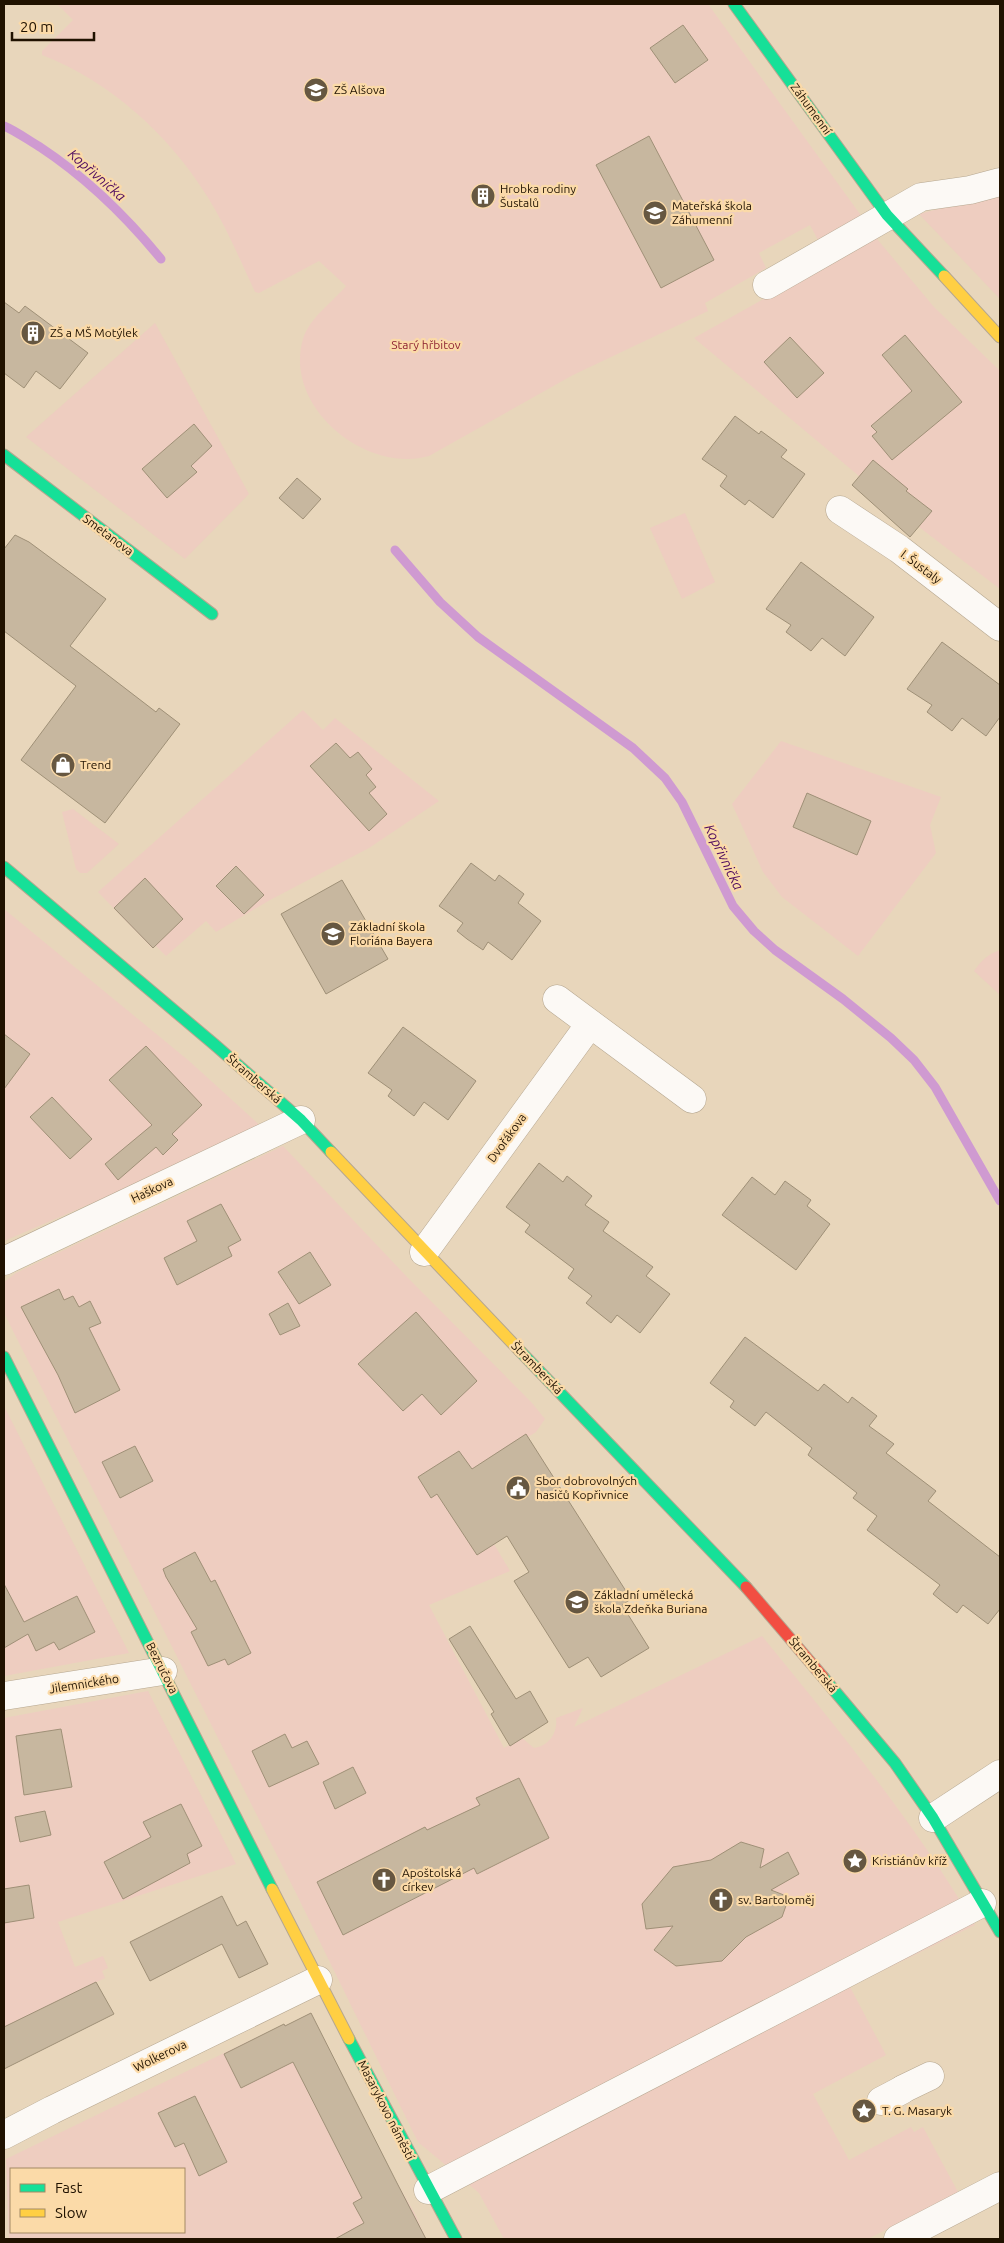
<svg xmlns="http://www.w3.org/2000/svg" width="1004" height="2243" font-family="Ubuntu,sans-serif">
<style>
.green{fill:#eecdc0;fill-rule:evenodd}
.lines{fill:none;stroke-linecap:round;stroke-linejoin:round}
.stream{stroke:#cf9ad1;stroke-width:9}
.building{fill:#c7b79f;stroke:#9f9077}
.street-casing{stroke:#b6a790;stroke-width:29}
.fast-casing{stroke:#b6a790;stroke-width:13}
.slow-casing{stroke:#b6a790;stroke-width:13}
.jam-casing{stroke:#b6a790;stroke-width:13}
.street{stroke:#fcf9f5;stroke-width:28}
.fast{stroke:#16e098;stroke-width:11}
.slow{stroke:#ffcf43;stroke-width:11}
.jam{stroke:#f24e42;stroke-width:11}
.labels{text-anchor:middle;stroke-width:4.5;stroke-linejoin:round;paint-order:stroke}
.poi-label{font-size:12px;fill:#201200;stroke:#fbdaa8;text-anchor:start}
.street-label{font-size:12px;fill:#201200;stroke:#fbdaa8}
.park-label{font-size:12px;fill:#8d2332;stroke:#fbdaa8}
.water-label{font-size:14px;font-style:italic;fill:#4e0b5f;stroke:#fbdaa8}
</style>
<rect width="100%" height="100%" fill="#e8d6bb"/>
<!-- green -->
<g class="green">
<path d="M57,4H708L865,221L818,240L810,225L759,253L766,268L705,303L708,311L573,375L429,456C366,474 283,407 303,339C310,317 332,303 346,286L319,261L259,293L255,292C240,260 226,226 207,196C169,135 110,81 42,55V51L73,20Z"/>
<path d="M1000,193V299L919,214Z"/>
<path d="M877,239L934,307L1000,371V589L919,527L932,511L906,491L859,476L694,338L867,241Z"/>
<path d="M155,323L249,494L185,559L26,437Z"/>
<path d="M685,513L715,582L682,599L650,528Z"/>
<path d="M303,710L323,730L335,718L439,801L369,848L270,900L216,932L206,921L166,956L156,946L152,948L98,892Z"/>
<path d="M781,741L941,797L930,825L936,853L858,956L782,897L763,872L732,804Z"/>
<path d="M73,809L119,844L87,873H80L76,869L62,812Z"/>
<path d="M4,909L188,1060L264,1129L4,1241Z"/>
<path d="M1000,950V995L974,971C981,961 988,954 1000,950Z"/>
<path d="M283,1146L409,1279L532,1403L545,1419L536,1432L528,1437L526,1435L454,1485L494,1544L510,1571L429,1605L504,1748L522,1738L534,1748C549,1746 558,1733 556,1718L583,1708L574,1727L762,1636C838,1729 914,1822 975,1925L850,1987L886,2055L813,2094L849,2160L911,2127L914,2132L923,2127L958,2192L868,2239H504L479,2193L418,2142L295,1891L4,1313V1282L16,1273Z"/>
<path d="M4,1406L129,1653L4,1676Z"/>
<path d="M148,1691L236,1864L58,1922L75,1967L103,1956L108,1968L102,1971L105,1978L4,2027V1718Z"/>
<path d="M284,2024L397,2183L415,2214L426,2239H9L6,2159ZM11,2169H184V2232H11Z"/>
</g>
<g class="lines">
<!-- stream -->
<g class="stream">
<path d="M4,126C16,131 28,140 40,147C87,178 125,215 161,259"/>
<path d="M395,550L440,602L478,637L633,748L665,778L682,802L733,906L754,931L775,950L843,999L891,1038L914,1060L935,1087L1000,1201"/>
</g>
</g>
<!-- building -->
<g class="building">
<path d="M683,25L708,60L675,83L650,48Z"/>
<path d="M649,136L714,260L661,288L596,165Z"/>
<path d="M4,302L19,313L25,306L88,353L60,389L36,371L24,388L4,373Z"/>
<path d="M905,335L962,402L892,460L872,436L877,432L871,426L912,391L882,355Z"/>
<path d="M790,337L824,373L797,398L764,362Z"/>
<path d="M735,416L759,434L761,431L787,450L781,457L805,474L773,518L749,500L745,505L720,486L727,476L702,459Z"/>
<path d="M194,424L212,446L191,466L197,472L167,498L142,469Z"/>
<path d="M873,460L908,489L906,491L932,511L910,537L852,485Z"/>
<path d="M297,478L321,499L303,519L279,498Z"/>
<path d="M15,535L29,542L106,599L70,646L156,712L159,708L180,724L105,823L21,760L76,686L4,631V549Z"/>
<path d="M801,562L874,617L845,656L822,638L811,651L786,632L791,625L766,609Z"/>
<path d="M942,642L1000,685V717L986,736L962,718L952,731L927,712L932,705L907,689Z"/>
<path d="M336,743L350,758L358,752L372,769L366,775L376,787L369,793L387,814L369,831L310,766Z"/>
<path d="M807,793L871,821L857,855L793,827Z"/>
<path d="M471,863L495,881L499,875L524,894L518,903L541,921L512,960L488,942L483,950L467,939L457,931L463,923L439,906Z"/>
<path d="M236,866L264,895L244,914L216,886Z"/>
<path d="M145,878L183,919L153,948L114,908Z"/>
<path d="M342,880L388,959L326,994L281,914Z"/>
<path d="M403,1027L476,1081L448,1120L424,1102L414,1116L388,1096L392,1090L368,1073Z"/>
<path d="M4,1034L30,1054L4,1089Z"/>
<path d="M146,1046L202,1105L172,1134L178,1140L163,1155L156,1147L118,1180L105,1164L152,1125L109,1080Z"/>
<path d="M52,1097L92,1139L70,1159L30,1117Z"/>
<path d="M539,1163L563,1182L567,1176L592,1196L585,1205L609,1222L603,1231L653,1267L646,1276L670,1294L640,1333L617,1315L611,1323L586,1303L592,1296L568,1278L574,1269L525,1232L530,1225L506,1207Z"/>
<path d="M752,1177L775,1195L785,1181L811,1200L807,1206L830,1224L796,1270L722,1215Z"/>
<path d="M221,1204L241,1240L228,1247L232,1256L177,1285L164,1258L197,1241L187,1221Z"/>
<path d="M310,1252L331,1285L299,1304L278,1272Z"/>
<path d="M59,1289L64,1300L73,1296L79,1307L90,1301L101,1323L89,1328L120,1390L75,1413L58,1375L21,1307Z"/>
<path d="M288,1303L300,1326L280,1335L269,1314Z"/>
<path d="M416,1312L477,1381L441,1415L422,1394L403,1411L358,1364Z"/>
<path d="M745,1337L818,1391L824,1384L848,1403L852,1397L877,1416L869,1426L894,1444L886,1453L936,1491L928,1501L1000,1557V1609L988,1624L963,1605L957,1613L944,1603L933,1594L940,1585L867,1530L877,1516L853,1498L857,1493L808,1455L812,1448L766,1412L755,1426L730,1407L734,1401L710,1383Z"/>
<path d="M526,1434L631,1599L622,1605L649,1648L601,1677L588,1657L569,1668L514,1581L529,1572L507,1536L477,1555L437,1494L431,1498L418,1477L459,1451L472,1469Z"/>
<path d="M135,1446L153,1481L120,1498L102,1462Z"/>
<path d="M195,1552L211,1582L215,1580L251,1653L228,1665L225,1659L208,1666L191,1632L197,1629L166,1577L163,1569Z"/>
<path d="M4,1584L24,1622L77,1596L95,1632L59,1650L54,1642L36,1651L28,1634L4,1648Z"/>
<path d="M470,1626L516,1699L530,1691L548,1722L510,1746L491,1714L494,1712L449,1639Z"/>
<path d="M61,1729L72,1787L24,1795L16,1736Z"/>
<path d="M285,1734L292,1748L307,1741L319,1764L269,1787L252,1751Z"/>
<path d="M353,1767L366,1793L335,1809L323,1782Z"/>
<path d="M519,1778L549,1838L477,1874L474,1868L343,1935L317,1882L425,1827L427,1830L480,1805L476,1798Z"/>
<path d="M181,1804L202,1846L187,1854L190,1863L123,1899L104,1862L151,1837L143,1822Z"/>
<path d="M45,1811L51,1835L20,1842L15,1817Z"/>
<path d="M741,1842L764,1849L760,1868L788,1852L799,1874L771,1890L789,1897L782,1917L746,1937L722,1961L676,1966L654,1950L673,1926L646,1929L642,1904L673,1867L711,1860Z"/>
<path d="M29,1885L34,1918L4,1923V1889Z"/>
<path d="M222,1896L237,1926L246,1921L268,1964L239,1978L222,1944L150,1981L130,1942Z"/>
<path d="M96,1982L114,2014L4,2069V2027Z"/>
<path d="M311,2013L397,2183L426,2239H335L364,2223L353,2203L362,2198L293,2062L241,2088L224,2054L284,2024L285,2026Z"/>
<path d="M195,2096L227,2162L199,2176L184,2143L175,2147L158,2113Z"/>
</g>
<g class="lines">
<defs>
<g id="street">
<path d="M767,285L921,197L970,190L1000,182"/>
<path d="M840,510L899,549L1000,627"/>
<path d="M557,999L692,1099"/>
<path d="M424,1252L590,1024"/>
<path d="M4,1261L301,1120"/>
<path d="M4,1696L163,1671"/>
<path d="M933,1818L1000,1774"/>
<path d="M903,2089L930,2076"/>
<path d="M881,2101L902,2090"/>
<path d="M4,2135L52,2110L318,1980"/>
<path d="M428,2190L982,1903"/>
<path d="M898,2239L1000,2186"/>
</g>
<g id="fast">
<path d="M734,4L887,215L944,276"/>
<path d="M4,455L212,614"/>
<path d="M4,867L215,1045L301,1120L331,1152"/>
<path d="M520,1351L746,1587"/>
<path d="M4,1357L272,1889"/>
<path d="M823,1677L895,1763L933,1818L1000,1932"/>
<path d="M349,2039L456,2239"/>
</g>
<g id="slow">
<path d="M944,276L1000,337"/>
<path d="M331,1152L520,1351"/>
<path d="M272,1889L349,2039"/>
</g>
<path id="jam" d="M746,1587L823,1677"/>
</defs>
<!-- street casing -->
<use href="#street" class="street-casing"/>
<!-- fast casing -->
<use href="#fast" class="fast-casing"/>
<!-- slow casing -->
<use href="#slow" class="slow-casing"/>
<!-- jam casing -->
<use href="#jam" class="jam-casing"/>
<!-- street -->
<use href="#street" class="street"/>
<!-- fast -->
<use href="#fast" class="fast"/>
<!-- slow -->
<use href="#slow" class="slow"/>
<!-- jam -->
<use href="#jam" class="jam"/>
</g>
<!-- icons -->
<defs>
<symbol id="school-disc" viewBox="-11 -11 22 22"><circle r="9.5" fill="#665741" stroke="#fbdaa8"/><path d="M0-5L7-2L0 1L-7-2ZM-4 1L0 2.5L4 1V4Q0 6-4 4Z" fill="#fff"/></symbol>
<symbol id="building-disc" viewBox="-11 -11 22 22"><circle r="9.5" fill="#665741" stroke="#fbdaa8"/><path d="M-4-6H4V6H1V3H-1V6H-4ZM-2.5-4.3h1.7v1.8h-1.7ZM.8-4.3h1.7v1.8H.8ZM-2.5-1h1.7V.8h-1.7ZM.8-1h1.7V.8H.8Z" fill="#fff"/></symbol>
<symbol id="shop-disc" viewBox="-11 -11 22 22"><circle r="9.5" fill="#665741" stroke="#fbdaa8"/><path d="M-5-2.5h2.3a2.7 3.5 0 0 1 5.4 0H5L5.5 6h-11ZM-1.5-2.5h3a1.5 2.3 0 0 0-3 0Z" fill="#fff"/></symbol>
<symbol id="civic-disc" viewBox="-11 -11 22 22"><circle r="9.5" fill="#665741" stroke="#fbdaa8"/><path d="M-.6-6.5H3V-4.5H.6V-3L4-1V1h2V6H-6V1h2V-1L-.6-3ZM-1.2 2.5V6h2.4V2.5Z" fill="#fff"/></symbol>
<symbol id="sight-disc" viewBox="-11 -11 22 22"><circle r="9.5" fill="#665741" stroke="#fbdaa8"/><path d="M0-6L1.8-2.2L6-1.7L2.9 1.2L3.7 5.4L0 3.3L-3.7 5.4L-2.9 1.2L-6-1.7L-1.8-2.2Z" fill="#fff"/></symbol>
<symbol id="church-disc" viewBox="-11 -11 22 22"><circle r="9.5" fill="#665741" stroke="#fbdaa8"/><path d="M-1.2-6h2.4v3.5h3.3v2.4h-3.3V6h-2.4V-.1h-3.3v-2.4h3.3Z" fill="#fff"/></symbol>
</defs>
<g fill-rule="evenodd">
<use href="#school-disc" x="302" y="76" width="28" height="28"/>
<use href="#building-disc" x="469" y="182" width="28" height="28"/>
<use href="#school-disc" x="641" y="199" width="28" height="28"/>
<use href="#building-disc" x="19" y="319" width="28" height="28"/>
<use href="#shop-disc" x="49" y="751" width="28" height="28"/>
<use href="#school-disc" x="319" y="920" width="28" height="28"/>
<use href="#civic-disc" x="504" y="1474" width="28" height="28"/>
<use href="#school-disc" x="563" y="1588" width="28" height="28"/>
<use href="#sight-disc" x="841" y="1847" width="28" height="28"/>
<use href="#church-disc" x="370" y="1866" width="28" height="28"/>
<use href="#church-disc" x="707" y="1886" width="28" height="28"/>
<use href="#sight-disc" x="850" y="2097" width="28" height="28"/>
</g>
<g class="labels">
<!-- poi labels -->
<g class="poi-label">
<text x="334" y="94">ZŠ Alšova</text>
<text x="500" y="193">Hrobka rodiny<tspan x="500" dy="14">Šustalů</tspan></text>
<text x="672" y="210">Mateřská škola<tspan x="672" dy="14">Záhumenní</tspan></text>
<text x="50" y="337">ZŠ a MŠ Motýlek</text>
<text x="80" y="769">Trend</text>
<text x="350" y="931">Základní škola<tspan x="350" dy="14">Floriána Bayera</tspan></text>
<text x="536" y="1485">Sbor dobrovolných<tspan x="536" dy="14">hasičů Kopřivnice</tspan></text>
<text x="594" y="1599">Základní umělecká<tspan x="594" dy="14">škola Zdeňka Buriana</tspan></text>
<text x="872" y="1865">Kristiánův kříž</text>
<text x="402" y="1877">Apoštolská<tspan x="402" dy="14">církev</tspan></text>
<text x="738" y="1904">sv. Bartoloměj</text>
<text x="882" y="2115">T. G. Masaryk</text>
</g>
<!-- street labels -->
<g class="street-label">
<text transform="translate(811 109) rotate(54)" y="4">Záhumenní</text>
<text transform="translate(108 535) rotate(37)" y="4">Smetanova</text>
<text transform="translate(921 567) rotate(37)" y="4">I. Šustaly</text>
<text transform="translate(254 1079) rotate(41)" y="4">Štramberská</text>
<text transform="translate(507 1138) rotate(-54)" y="4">Dvořákova</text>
<text transform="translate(152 1190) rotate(-25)" y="4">Haškova</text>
<text transform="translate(537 1368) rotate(46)" y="4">Štramberská</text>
<text transform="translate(813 1665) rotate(50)" y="4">Štramberská</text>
<text transform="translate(162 1668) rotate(63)" y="4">Bezručova</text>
<text transform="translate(84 1684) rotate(-9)" y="4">Jilemnického</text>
<text transform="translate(160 2056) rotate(-26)" y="4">Wolkerova</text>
<text transform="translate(386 2110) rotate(63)" y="4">Masarykovo náměstí</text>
</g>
<!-- park labels -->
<g class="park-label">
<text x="426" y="349">Starý hřbitov</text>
</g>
<!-- water labels -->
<g class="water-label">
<text transform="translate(97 175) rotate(41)" y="5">Kopřivnička</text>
<text transform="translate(724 857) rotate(64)" y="5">Kopřivnička</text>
</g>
</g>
<!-- border -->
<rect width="1004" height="2243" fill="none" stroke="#201200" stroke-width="10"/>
<!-- legend -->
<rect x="10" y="2168" width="175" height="65" fill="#fbdaa8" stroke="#a38a65"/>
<rect x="20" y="2184" width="25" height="8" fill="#16e098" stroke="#a38a65"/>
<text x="55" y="2193" font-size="15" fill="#201200">Fast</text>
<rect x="20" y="2209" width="25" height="8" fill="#ffcf43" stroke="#a38a65"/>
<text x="55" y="2218" font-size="15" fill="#201200">Slow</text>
<!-- scale -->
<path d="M12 32v8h82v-8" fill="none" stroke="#201200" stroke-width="2.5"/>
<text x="20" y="32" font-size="15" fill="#201200" stroke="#fbdaa8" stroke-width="4" paint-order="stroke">20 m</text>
</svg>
